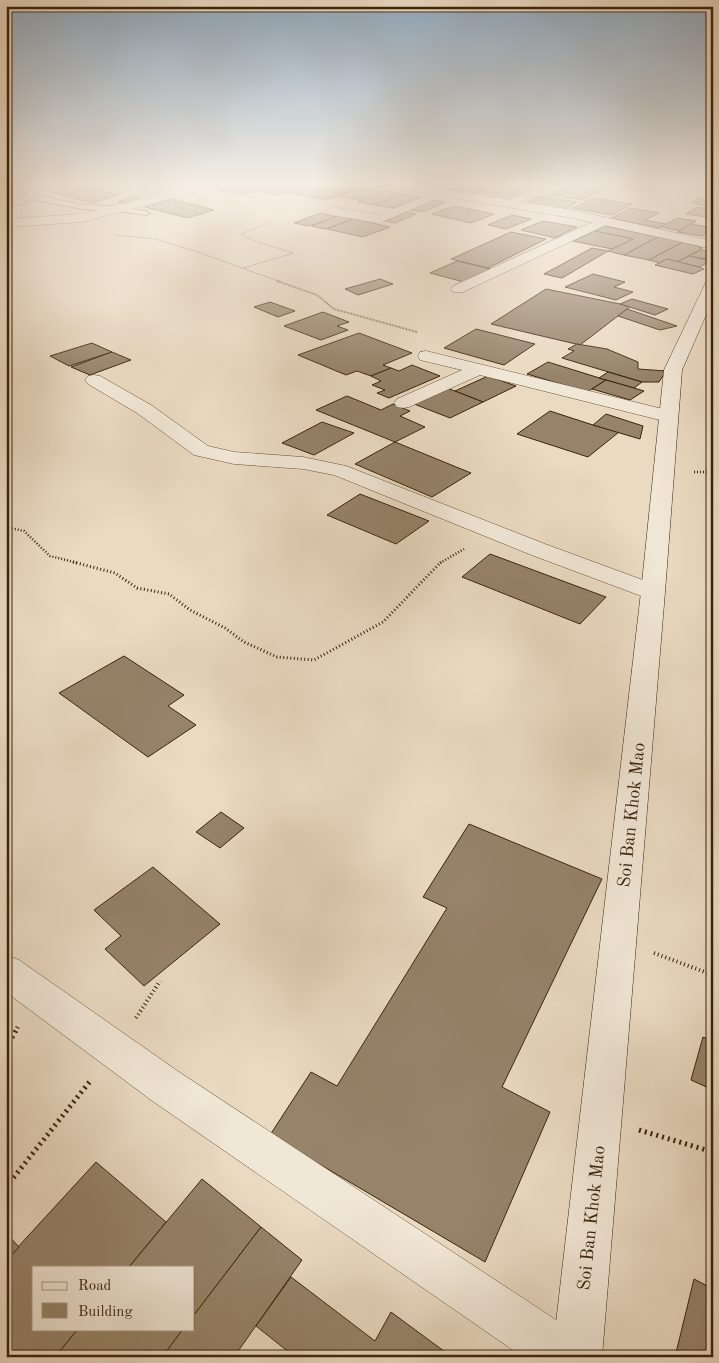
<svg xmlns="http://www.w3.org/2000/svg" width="719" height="1363" font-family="'Old Standard TT',serif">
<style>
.building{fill:#96836a;stroke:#3b240b}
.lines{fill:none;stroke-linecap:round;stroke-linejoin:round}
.lane-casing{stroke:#675239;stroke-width:2}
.street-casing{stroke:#675239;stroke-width:1}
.secondary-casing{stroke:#3b240b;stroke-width:1}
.path-far5{stroke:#3b240b;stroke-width:1;stroke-dasharray:0.5 1;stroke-linecap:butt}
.path-far4{stroke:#3b240b;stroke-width:2;stroke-dasharray:0.5 1;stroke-linecap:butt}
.path-far3{stroke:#3b240b;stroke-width:2.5;stroke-dasharray:1 2;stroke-linecap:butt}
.path-far2{stroke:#3b240b;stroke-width:3;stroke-dasharray:1 2.5;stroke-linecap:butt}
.path-far1{stroke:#3b240b;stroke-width:4;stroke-dasharray:1 3;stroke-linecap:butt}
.path{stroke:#3b240b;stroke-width:5;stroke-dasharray:2 4;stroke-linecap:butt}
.lane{fill:#f1e7d7;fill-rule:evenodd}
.street{fill:#f1e7d7;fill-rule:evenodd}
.secondary{fill:#f1e7d7;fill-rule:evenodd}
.labels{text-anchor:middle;stroke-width:5;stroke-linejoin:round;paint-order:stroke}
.street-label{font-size:18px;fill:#3b240b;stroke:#f1e7d7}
</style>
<rect width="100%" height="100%" fill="#eadac2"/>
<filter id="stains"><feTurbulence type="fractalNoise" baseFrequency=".004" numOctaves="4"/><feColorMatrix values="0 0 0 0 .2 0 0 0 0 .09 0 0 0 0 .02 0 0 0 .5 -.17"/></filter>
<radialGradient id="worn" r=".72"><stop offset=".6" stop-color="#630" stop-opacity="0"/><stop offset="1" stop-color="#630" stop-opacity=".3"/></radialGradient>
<!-- building -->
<g class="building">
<path d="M25,185H78L118,195L92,203Z"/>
<path d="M232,185H235L258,190L242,195L217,190Z"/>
<path d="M276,185H303L277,195L260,191Z"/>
<path d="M303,185L321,189L345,193L326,200L285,192Z"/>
<path d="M342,185H350L361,187L345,193L329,190Z"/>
<path d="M436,185H471L485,188L469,195L429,189Z"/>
<path d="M569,185H580L603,189L583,200L551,195Z"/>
<path d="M615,185H658L646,191Z"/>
<path d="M360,188L384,192L362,201L338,196Z"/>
<path d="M509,189L529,192L510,201L491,197Z"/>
<path d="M482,190L500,193L491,197L473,194Z"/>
<path d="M387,191L403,194L375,205L358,202Z"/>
<path d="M403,194L421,197L393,208L375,205Z"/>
<path d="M539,196L577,202L562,211L524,204Z"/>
<path d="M133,197L145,200L130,204L118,202Z"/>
<path d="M593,198L632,204L612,215L572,208Z"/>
<path d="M699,198L713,201V207L691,203Z"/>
<path d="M172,199L214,210L187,218L145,207Z"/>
<path d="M433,200L446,202L423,212L409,210Z"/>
<path d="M455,206L494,214L471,223L432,214Z"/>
<path d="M697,207L713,210V218L686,214Z"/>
<path d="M631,208L659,213L645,220L666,224L659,228L611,218Z"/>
<path d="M406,212L416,214L395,223L385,221Z"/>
<path d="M321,213L336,217L309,226L294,223Z"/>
<path d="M512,215L531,219L506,229L488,225Z"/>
<path d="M338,216L352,219L325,229L312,226Z"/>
<path d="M677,218L696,221L680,231L661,227Z"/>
<path d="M354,219L390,227L363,237L327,229Z"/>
<path d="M543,221L577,227L555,238L521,230Z"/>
<path d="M691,224L713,228V230L702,236L678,232Z"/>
<path d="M605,226L658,237L624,255L608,251L633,239L595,231Z"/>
<path d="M595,231L633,239L612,249L573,241Z"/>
<path d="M511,232L546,239L488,268L451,259Z"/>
<path d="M658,237L683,242L649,260L624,255Z"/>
<path d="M683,242L703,248L677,262L667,259L660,263L649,260Z"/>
<path d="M592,248L608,251L562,278L544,274Z"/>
<path d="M701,250L713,252V260L689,256Z"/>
<path d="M689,256L711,261L699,267L677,262Z"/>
<path d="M667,259L699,267L704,269L693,274L655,265Z"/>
<path d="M457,261L491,269L464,282L430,273Z"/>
<path d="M593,274L625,282L614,287L633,292L616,300L565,287Z"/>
<path d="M380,279L393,284L358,295L345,289Z"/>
<path d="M546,289L620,304L631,306L580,345L491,324Z"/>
<path d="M632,299L668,309L655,315L620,304Z"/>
<path d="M270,302L295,311L278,317L254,307Z"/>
<path d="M627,309L677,326L660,330L618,316Z"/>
<path d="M323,312L349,322L337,326L348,330L321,340L284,326Z"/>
<path d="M476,329L535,344L504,365L444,348Z"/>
<path d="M359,333L412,353L383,365L391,368L371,376L357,371L346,375L298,355Z"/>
<path d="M92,343L112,352L69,366L50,356Z"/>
<path d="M577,344L607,349L638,362V369L666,371L659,382H642L562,358L574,351L568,349Z"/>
<path d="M112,352L131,360L90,375L71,367Z"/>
<path d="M548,362L606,380L587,392L527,374Z"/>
<path d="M412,365L440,376L389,398L377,393L385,390L372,385L381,381L371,376L391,368L399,371Z"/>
<path d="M608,372L642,382L634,388L599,378Z"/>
<path d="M488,376L516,386L483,402L455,391Z"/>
<path d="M606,380L634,388L644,391L630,400L592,389Z"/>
<path d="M447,388L483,402L450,418L414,404Z"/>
<path d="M347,396L381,410L393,404L410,411L400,416L425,427L395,442L316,410Z"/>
<path d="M550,411L593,425L619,432L588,457L517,434Z"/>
<path d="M606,414L643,426L640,439L593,425Z"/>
<path d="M322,422L354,433L314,455L282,443Z"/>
<path d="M395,442L471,473L432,497L355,464Z"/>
<path d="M360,494L429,521L396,544L327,515Z"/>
<path d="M490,554L606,597L580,624L462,577Z"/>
<path d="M124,656L184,695L168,706L196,725L148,757L59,693Z"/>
<path d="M221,812L244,828L220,848L196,832Z"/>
<path d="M469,824L602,879L502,1087L550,1112L485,1262L270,1135L311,1072L337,1086L447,908L423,897Z"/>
<path d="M153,867L220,924L144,986L105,949L121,936L94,910Z"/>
<path d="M703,1037L713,1041V1090L691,1080Z"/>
<path d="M96,1162L166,1222L129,1267H34V1329H78L55,1357H6V1260Z"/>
<path d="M202,1179L261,1227L194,1315V1267H129Z"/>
<path d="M261,1227L302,1260L234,1357H162L183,1329H194V1315Z"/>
<path d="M6,1233L19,1247L6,1261Z"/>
<path d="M291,1277L375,1341L391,1312L452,1357H295L256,1326Z"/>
<path d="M694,1279L713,1289V1357H675Z"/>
<path d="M78,1329H183L162,1357H55Z"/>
</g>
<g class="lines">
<defs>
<path id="lane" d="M23,186H29L35,190L34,195L82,205L111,206L146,211L150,213L146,215L111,210L82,209L31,199L24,203L6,208V203L18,200L27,194L22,188Z"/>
<g id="street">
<path d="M195,185H215L214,187L82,222L6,227V219L82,214Z"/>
<path d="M538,185H552L513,206L509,208L503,204Z"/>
<path d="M441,190L447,193L445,195L379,223L332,215L326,211L332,207L378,215Z"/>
<path d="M604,217L608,218L610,221L608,224L463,292H453L451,289L453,286Z"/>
<path d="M426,351L675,412L677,416L675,420L668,422L480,375L409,407L403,408L397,407L394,403L397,399L462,370L420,360L418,356L420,352Z"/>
<path d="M94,375L100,376L151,405L208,446L234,452L303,457L346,466L545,544L662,587L665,592L662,597L653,599L644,597L529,554L334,475L303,469L234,464L194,455L137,413L88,384L85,380L88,376Z"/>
<path d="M6,955L19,960L179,1072L585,1339L592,1357H523L151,1100L6,992Z"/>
</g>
<g id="secondary">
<path d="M390,185H418L572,210L713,241V249L572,218L395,188Z"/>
<path d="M713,278V299L682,370L665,592L602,1357H552L641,592L664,370L706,282Z"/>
</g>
</defs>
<!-- lane casing -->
<use href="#lane" class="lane-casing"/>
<!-- street casing -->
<use href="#street" class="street-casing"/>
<!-- secondary casing -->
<use href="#secondary" class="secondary-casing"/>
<!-- path-far5 -->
<g class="path-far5">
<path d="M116,235L155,239L195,251L281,282"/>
<path d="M244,268L293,253L252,240L241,234L269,223"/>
</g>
<!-- path-far4 -->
<path class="path-far4" d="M277,281L317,295L334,309L417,332"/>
<!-- path-far3 -->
<g class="path-far3">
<path d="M694,472H713"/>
<path d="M6,527L24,531L50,556L78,563"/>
<path d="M440,563L464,549"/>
</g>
<!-- path-far2 -->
<path class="path-far2" d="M73,562L115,573L137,588L169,594L190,610L225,628L244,642L277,657L314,660L383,622L441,562"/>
<!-- path-far1 -->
<g class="path-far1">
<path d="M654,953L713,975"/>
<path d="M136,1018L160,981"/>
<path d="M17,1028L18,1026"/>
</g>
<!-- path -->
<g class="path">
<path d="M6,1048L18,1027"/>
<path d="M639,1130L713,1152"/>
<path d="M6,1187L91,1080"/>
</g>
<!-- lane -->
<use href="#lane" class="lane"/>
<!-- street -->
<use href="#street" class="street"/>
<!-- secondary -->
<use href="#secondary" class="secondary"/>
</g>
<!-- sky -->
<linearGradient id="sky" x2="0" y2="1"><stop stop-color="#91aac0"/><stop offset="0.49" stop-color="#f6eee4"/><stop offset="1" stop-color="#f6eee4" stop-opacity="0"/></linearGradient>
<rect width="719" height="376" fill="url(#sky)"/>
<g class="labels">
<!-- street labels -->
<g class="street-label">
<text transform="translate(631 815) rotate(-84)" y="6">Soi Ban Khok Mao</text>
<text transform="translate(591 1218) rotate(-84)" y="6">Soi Ban Khok Mao</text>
</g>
</g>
<!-- margin -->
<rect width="719" height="1363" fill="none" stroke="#eadac2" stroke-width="25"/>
<rect x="8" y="8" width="704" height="1348" fill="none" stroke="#3b240b" stroke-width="2.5"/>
<rect x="12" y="12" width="694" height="1338" fill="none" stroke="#3b240b"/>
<!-- legend -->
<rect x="32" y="1266" width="162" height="65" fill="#f1e7d7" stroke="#a89985"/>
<rect x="42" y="1282" width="25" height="8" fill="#f1e7d7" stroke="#a89985"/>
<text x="78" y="1290" font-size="15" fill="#3b240b">Road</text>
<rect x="42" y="1303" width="25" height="15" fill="#96836a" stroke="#a89985"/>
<text x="78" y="1316" font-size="15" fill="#3b240b">Building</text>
<rect width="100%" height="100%" filter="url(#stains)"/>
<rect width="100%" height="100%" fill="url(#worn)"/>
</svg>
